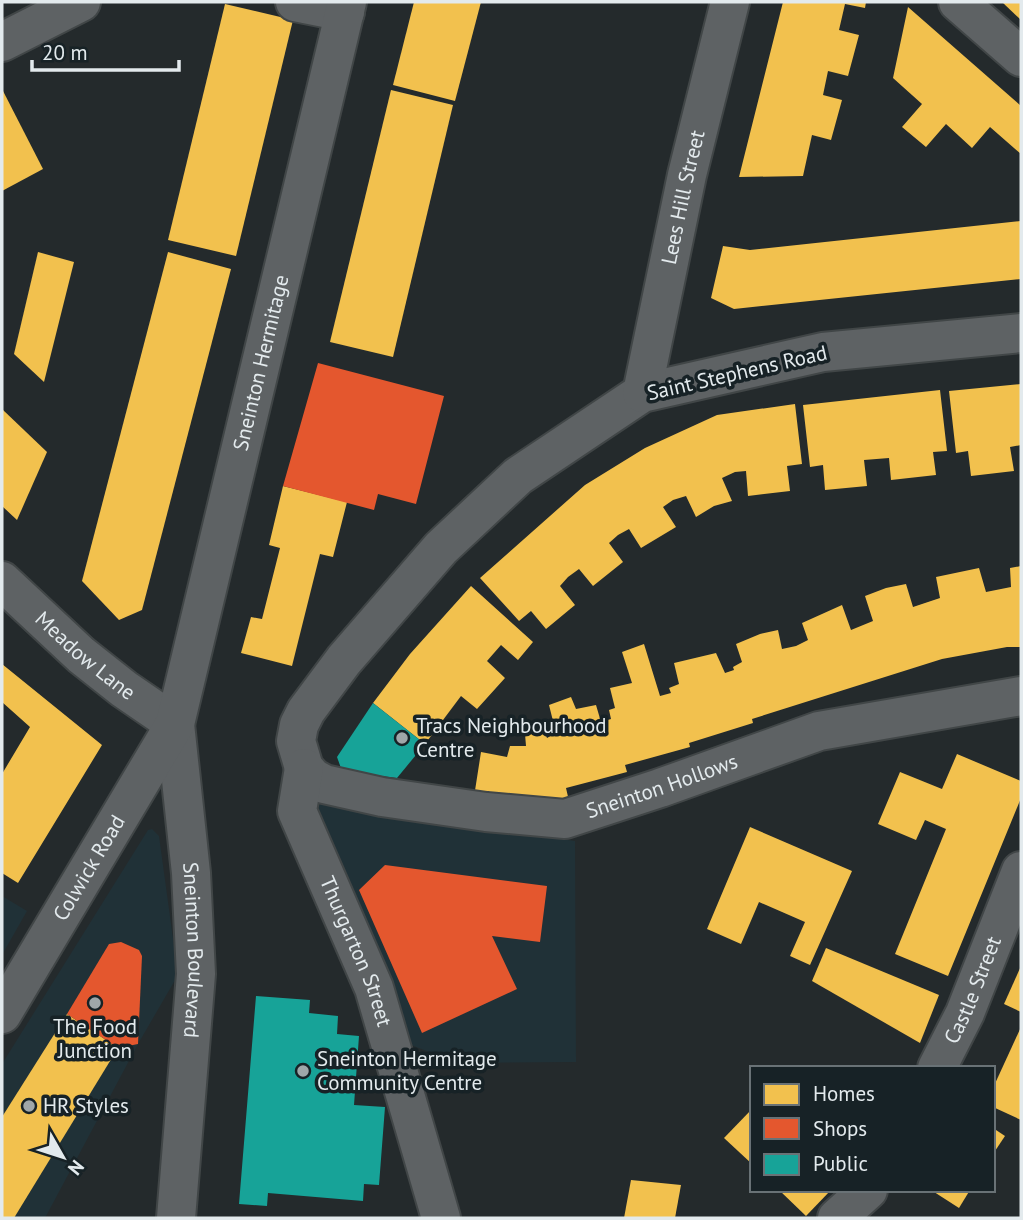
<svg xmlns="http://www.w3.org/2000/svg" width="1023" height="1220" font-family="'PT Sans',sans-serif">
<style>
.built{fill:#203137}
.homes{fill:#f2c14e}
.shops{fill:#e4572e}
.public{fill:#17a398}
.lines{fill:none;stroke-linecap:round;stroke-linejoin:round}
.street-casing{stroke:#414647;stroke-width:42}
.secondary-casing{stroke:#414647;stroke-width:42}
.street{stroke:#5e6264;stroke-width:38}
.secondary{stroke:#5e6264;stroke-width:38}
.poi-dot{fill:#a0a7a9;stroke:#172226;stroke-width:2.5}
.labels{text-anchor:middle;stroke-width:7;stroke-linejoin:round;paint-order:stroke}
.street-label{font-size:21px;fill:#e3eaed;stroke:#172226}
.poi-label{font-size:21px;fill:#e3eaed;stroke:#172226;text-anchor:start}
</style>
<rect width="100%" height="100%" fill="#242a2c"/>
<!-- built -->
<g class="built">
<path d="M317,804L575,841L576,1062L458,1063L403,1042L386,1002Z"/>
<path d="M152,829L159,836L178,975L138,1044L45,1218H2V1064L148,830Z"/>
<path d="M2,896L27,911L2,955Z"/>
</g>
<!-- homes -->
<g class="homes">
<path d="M414,2H481L455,101L393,85Z"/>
<path d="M783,2H866L865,8L845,4L839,30L859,35L848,76L828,71L823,95L842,100L831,140L812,135L803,176L739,177Z"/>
<path d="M1002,2H1021V20Z"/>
<path d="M225,4L293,20L236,256L168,240Z"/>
<path d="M908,7L1021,106V154L990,127L972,148L946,124L926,147L902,127L922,104L893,78Z"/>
<path d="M2,89L43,169L2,191Z"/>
<path d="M391,90L453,105L393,357L330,342Z"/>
<path d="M1021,221V279L734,309L711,298L723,246L750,250Z"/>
<path d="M38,252L74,262L44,382L14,354Z"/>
<path d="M168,252L231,269L142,610L119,620L82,581Z"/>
<path d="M1021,384V445L1010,447L1014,471L971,476L968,451L956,453L949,391Z"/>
<path d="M940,390L947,451L933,452L936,475L891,480L889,458L864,460L867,486L825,490L823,465L810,467L803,405Z"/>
<path d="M795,404L802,464L787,466L790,491L748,496L746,471L735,472L722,478L732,501L714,506L696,517L686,496L673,500L663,507L676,527L641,548L629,529L618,535L609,543L623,562L593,586L579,569L568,577L560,586L575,605L546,629L531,611L519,621L480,578L585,485L645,448L717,415Z"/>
<path d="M2,409L47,452L17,520L2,506Z"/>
<path d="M283,486L347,502L333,557L320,554L292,666L241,653L251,617L262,619L280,548L269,545Z"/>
<path d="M1021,566V647H1007L942,659L752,719L753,723L689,743L690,747L625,765L627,772L566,788L569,801L474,797L481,752L507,757L510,746H526L525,734L545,733L547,738L556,733L549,705L571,697L576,709L596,705L601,722L611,719L609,710L615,708L610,688L632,683L622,652L644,644L660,696L671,693L669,688L679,684L674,663L716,653L725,673L734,670L733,667L742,662L736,644L760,634L778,630L782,649L796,646L808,640L802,623L842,605L851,630L873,621L865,596L886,588L906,584L913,607L940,598L936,577L979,568L986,592L1011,587L1010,568Z"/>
<path d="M471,586L533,642L518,660L501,645L487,661L505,678L477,709L461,696L425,744L373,703L410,654Z"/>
<path d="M2,664L102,745L18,883L2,873V774L30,727L2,702Z"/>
<path d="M957,754L1021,781V798L948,976L895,954L946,829L925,820L916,840L878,824L900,772L942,789Z"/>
<path d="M750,827L852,871L810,965L790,956L805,922L759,902L741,944L707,929Z"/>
<path d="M826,948L939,995L920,1043L812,981Z"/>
<path d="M1021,966V1012L1004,1004Z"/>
<path d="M67,1014L118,1048L14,1218H2V1117Z"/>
<path d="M1021,1027V1120L993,1107V1088Z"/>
<path d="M752,1109V1164L724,1138Z"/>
<path d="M993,1128L1005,1136L993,1154Z"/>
<path d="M631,1180L681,1185L675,1218H624Z"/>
<path d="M779,1190H831L806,1216Z"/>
<path d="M931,1190H970L959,1208Z"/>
</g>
<!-- shops -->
<g class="shops">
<path d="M318,363L444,396L416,504L378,494L374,510L283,486Z"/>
<path d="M385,865L547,886L540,942L492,936L517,989L422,1033L359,890Z"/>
<path d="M121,942L139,950L142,956L138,1044L118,1048L67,1014L109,944Z"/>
</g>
<!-- public -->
<g class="public">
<path d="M373,703L425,744L397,778L342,771L337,757Z"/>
<path d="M256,996L310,1000L309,1013L338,1016L337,1034L359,1036L354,1105L385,1107L379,1185L364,1184L363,1201L268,1193L267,1206L239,1204Z"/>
</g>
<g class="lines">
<defs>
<g id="street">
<path d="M295,2L345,12"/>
<path d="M958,2L1021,57"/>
<path d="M2,42L81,2"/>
<path id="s1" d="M1021,333L823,352L642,393L518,476L441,548L344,660L306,711L299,725L296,741L304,768L313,778L324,784L382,797L486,812L565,819L660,788L819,731L1021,696"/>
<path id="s2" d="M642,393L687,175L730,2"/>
<path id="s3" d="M2,581L81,655L124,689L175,724L191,873L196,974L176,1218"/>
<path id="s4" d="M304,768L297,811L374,988L441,1218"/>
<path id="s5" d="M937,1068L965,1013L1021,871"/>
<path d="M837,1218L868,1190"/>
</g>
<g id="secondary">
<path id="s6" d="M2,1014L175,724L347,2"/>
</g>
</defs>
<!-- street casing -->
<use href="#street" class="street-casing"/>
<!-- secondary casing -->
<use href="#secondary" class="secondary-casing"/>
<!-- street -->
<use href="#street" class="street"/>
<!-- secondary -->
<use href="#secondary" class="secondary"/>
</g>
<!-- markers -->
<g class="poi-dot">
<circle cx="402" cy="738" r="7"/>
<circle cx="95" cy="1003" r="7"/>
<circle cx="303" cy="1071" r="7"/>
<circle cx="29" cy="1106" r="7"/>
</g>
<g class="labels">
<!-- street labels -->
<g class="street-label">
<text dy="7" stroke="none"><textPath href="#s2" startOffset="200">Lees Hill Street</textPath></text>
<text dy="7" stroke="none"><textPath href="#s6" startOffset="709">Sneinton Hermitage</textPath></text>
<text transform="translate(737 373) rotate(-13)" y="7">Saint Stephens Road</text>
<text dy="7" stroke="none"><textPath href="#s3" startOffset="112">Meadow Lane</textPath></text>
<text dy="7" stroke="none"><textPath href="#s1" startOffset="1283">Sneinton Hollows</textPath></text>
<text dy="7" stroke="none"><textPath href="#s6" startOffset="170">Colwick Road</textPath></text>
<text dy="7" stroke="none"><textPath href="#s3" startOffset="452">Sneinton Boulevard</textPath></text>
<text dy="7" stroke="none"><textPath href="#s4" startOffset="196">Thurgarton Street</textPath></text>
<text dy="7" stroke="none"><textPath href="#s5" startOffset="86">Castle Street</textPath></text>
</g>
<!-- poi labels -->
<g class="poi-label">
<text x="416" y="733">Tracs Neighbourhood<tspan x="416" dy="24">Centre</tspan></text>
<text x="95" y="1034" text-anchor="middle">The Food<tspan x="95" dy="24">Junction</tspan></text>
<text x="317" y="1066">Sneinton Hermitage<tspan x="317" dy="24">Community Centre</tspan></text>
<text x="43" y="1113">HR Styles</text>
</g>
</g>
<!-- border -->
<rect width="1023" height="1220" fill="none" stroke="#e3eaed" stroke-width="7"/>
<!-- legend -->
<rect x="750" y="1066" width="245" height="126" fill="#172226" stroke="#697276" stroke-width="2"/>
<rect x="764" y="1084" width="35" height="21" fill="#f2c14e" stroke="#697276" stroke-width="2"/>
<text x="813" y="1101" font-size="21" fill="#e3eaed">Homes</text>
<rect x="764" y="1118" width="35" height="21" fill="#e4572e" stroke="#697276" stroke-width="2"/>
<text x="813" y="1136" font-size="21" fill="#e3eaed">Shops</text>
<rect x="764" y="1154" width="35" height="21" fill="#17a398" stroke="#697276" stroke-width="2"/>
<text x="813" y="1171" font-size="21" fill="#e3eaed">Public</text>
<!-- north arrow -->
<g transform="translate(63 1157) rotate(129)" stroke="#172226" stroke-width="5" paint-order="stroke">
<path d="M0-5L12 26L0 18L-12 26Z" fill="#e3eaed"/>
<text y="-10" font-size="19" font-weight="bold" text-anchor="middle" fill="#e3eaed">N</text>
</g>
<!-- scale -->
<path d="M32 60v10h147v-10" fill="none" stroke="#e3eaed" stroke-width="3.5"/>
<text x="42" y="60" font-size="21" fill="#e3eaed" stroke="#172226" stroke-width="5" paint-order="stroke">20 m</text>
</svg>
